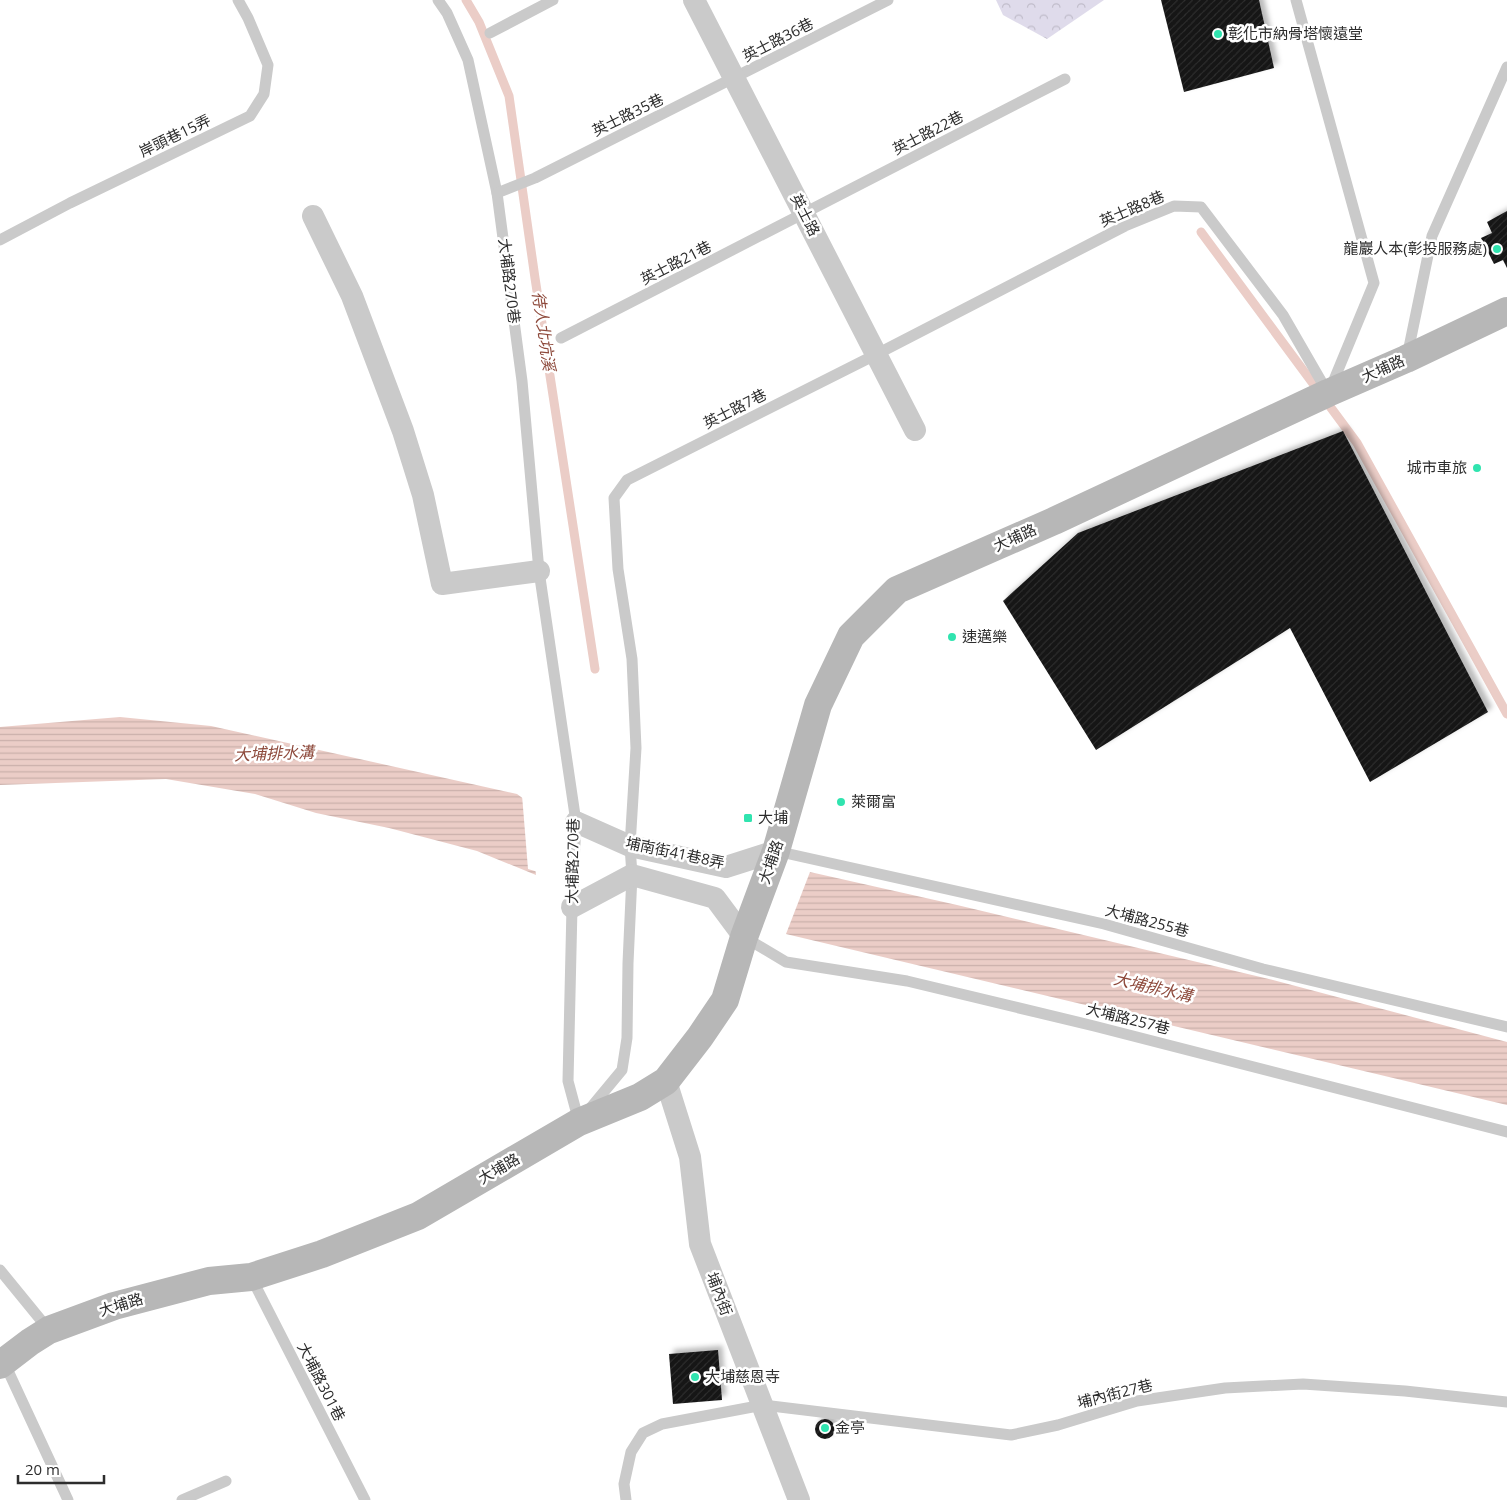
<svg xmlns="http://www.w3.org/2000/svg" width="1507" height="1500" font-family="'Open Sans','Noto Sans TC',sans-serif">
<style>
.forest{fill:url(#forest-crowns)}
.water{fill:url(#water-rules)}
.pier{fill:#fff}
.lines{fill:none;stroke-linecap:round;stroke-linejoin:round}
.stream{stroke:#ebcdc7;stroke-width:9}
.building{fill:url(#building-hatch);filter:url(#shadow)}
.service{stroke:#cacaca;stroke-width:11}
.minor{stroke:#cacaca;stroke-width:22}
.secondary{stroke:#b7b7b7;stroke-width:28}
.poi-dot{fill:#30e4af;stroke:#fff;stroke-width:2}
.labels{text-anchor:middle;stroke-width:5;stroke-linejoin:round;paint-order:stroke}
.poi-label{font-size:15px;fill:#2d2d2d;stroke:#fff;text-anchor:start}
.street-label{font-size:15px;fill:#2d2d2d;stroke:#fff}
.water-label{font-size:16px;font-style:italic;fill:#8e4a3c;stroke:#fff}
</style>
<defs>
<pattern id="forest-crowns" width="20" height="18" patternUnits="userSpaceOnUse" patternTransform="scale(1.25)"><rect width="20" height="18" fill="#dfdbeb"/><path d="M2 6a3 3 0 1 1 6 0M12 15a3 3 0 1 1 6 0" fill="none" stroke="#c0bcca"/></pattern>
<pattern id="water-rules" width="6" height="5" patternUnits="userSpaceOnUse" patternTransform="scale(1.25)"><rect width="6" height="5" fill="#ebcdc7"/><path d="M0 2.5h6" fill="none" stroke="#cab0ab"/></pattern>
<pattern id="building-hatch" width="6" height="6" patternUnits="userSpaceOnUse" patternTransform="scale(1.25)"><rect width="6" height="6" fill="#141414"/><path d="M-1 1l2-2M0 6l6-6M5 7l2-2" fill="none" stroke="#2e2e2e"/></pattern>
<filter id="shadow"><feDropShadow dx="4.5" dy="-4.5" stdDeviation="2.5" flood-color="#0004"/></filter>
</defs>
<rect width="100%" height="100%" fill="#fff"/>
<!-- forest -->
<path class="forest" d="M996,0H1104L1047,39L1003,15Z"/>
<!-- water -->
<g class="water">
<path d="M120,717L211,726L517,794L532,805V836L536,875L477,851L389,828L316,813L255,794L166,779L0,785V727Z"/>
<path d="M810,872L957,905L1273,980L1507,1042V1105L786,934Z"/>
</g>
<!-- pier -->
<path class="pier" d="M522,795L534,805V836L538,872L528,869Z"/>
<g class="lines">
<!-- stream -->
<g class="stream">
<path d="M466,0L479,22L509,96L535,278L595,669"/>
<path d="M1201,232L1357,443L1507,714"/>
</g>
</g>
<!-- building -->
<g class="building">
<path d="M1161,0H1259L1274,68L1184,92Z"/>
<path d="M1507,211V268L1503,260L1494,264L1481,238L1492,233L1487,222Z"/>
<path d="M1343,431L1488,712L1370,782L1290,628L1096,750L1003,601L1078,533Z"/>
<path d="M718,1350L722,1400L673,1404L669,1354Z"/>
<circle cx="825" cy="1429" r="10"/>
</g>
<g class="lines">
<!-- service -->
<g class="service">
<path d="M438,0L447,13L468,60L497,193L522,381L539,571L576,822L572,907L568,1081L579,1122"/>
<path d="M1296,0L1374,283L1331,387"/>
<path d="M490,33L553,0"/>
<path d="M497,193L535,178L888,0"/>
<path d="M0,240L70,203L250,116L264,94L268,65L248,18L238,0"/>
<path d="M561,338L1065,79"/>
<path d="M1407,357L1432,236L1507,67"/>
<path d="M776,851L1104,924L1263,969L1507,1027"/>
<path d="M744,937L786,962L907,981L1094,1026L1507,1132"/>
<path d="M588,1111L622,1070L627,1038L628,963L632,875L630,846L636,748L632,659L618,569L614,498L627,480L877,354L1125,226L1174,206L1201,207L1283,315L1328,393"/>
<path d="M0,1270L49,1330"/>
<path d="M251,1277L365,1500"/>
<path d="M4,1362L68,1500"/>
<path d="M182,1500L226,1481"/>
<path d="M626,1500L624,1484L631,1452L643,1433L662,1424L763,1405L1011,1435L1058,1425L1137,1401L1225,1388L1303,1384L1405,1391L1507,1402"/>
</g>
<!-- minor -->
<g class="minor">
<path d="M694,0L915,430"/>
<path d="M313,216L352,296L403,431L423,495L442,584L539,571"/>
<path d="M576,822L630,846L726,867L776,851"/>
<path d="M572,907L632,875L715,898L744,937"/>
<path d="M666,1081L690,1157L700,1244L799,1500"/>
</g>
<!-- secondary -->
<path class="secondary" d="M0,1365L30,1342L49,1330L114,1306L209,1281L251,1277L322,1254L418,1216L579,1122L640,1097L666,1081L700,1037L725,1000L744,937L776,851L818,705L851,636L897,590L1054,521L1328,393L1406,359L1507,311"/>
</g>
<!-- markers -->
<g class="poi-dot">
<circle cx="1218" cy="34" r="5"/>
<circle cx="1497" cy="249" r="5"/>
<circle cx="1477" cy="468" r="5"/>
<circle cx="952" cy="637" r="5"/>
<circle cx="841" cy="802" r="5"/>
<rect x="743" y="813" width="10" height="10" rx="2.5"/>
<circle cx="695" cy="1377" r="5"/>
<circle cx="825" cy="1428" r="5"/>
</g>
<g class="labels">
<!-- poi labels -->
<g class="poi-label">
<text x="1228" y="39">彰化市納骨塔懷遠堂</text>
<text x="1487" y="254" text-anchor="end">龍巖人本(彰投服務處)</text>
<text x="1467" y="473" text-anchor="end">城市車旅</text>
<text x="962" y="642">速邁樂</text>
<text x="851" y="807">萊爾富</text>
<text x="758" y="823">大埔</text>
<text x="705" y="1382">大埔慈恩寺</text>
<text x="835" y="1433">金亭</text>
</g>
<!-- street labels -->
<g class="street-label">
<text transform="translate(778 40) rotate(-27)" y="5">英士路36巷</text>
<text transform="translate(628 115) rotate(-26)" y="5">英士路35巷</text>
<text transform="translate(928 133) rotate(-27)" y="5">英士路22巷</text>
<text transform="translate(175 136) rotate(-26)" y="5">岸頭巷15弄</text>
<text transform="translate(1132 209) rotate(-23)" y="5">英士路8巷</text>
<text transform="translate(805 215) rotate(63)" y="5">英士路</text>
<text transform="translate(676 263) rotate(-27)" y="5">英士路21巷</text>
<text transform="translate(509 281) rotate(83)" y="5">大埔路270巷</text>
<text transform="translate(1383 369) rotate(-24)" y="5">大埔路</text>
<text transform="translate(735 409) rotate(-27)" y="5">英士路7巷</text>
<text transform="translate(1015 538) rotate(-24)" y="5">大埔路</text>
<text transform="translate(675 853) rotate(12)" y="5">埔南街41巷8弄</text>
<text transform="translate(573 861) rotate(-89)" y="5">大埔路270巷</text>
<text transform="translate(771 862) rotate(-71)" y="5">大埔路</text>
<text transform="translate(1147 921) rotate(15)" y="5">大埔路255巷</text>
<text transform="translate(1128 1019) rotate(14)" y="5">大埔路257巷</text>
<text transform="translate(499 1169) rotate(-30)" y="5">大埔路</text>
<text transform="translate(719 1294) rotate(69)" y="5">埔內街</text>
<text transform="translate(121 1305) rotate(-17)" y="5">大埔路</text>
<text transform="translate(321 1382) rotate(63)" y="5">大埔路301巷</text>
<text transform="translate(1115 1394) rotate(-14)" y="5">埔內街27巷</text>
</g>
<!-- water labels -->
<g class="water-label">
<text transform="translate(544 331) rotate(82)" y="6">待人北坑溪</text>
<text transform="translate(274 753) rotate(-2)" y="6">大埔排水溝</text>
<text transform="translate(1153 987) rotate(13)" y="6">大埔排水溝</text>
</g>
</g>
<!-- scale -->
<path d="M18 1475v8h86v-8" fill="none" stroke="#2d2d2d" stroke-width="2.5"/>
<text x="25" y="1475" font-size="15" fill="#2d2d2d" stroke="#ffffff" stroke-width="4" paint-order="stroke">20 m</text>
</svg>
